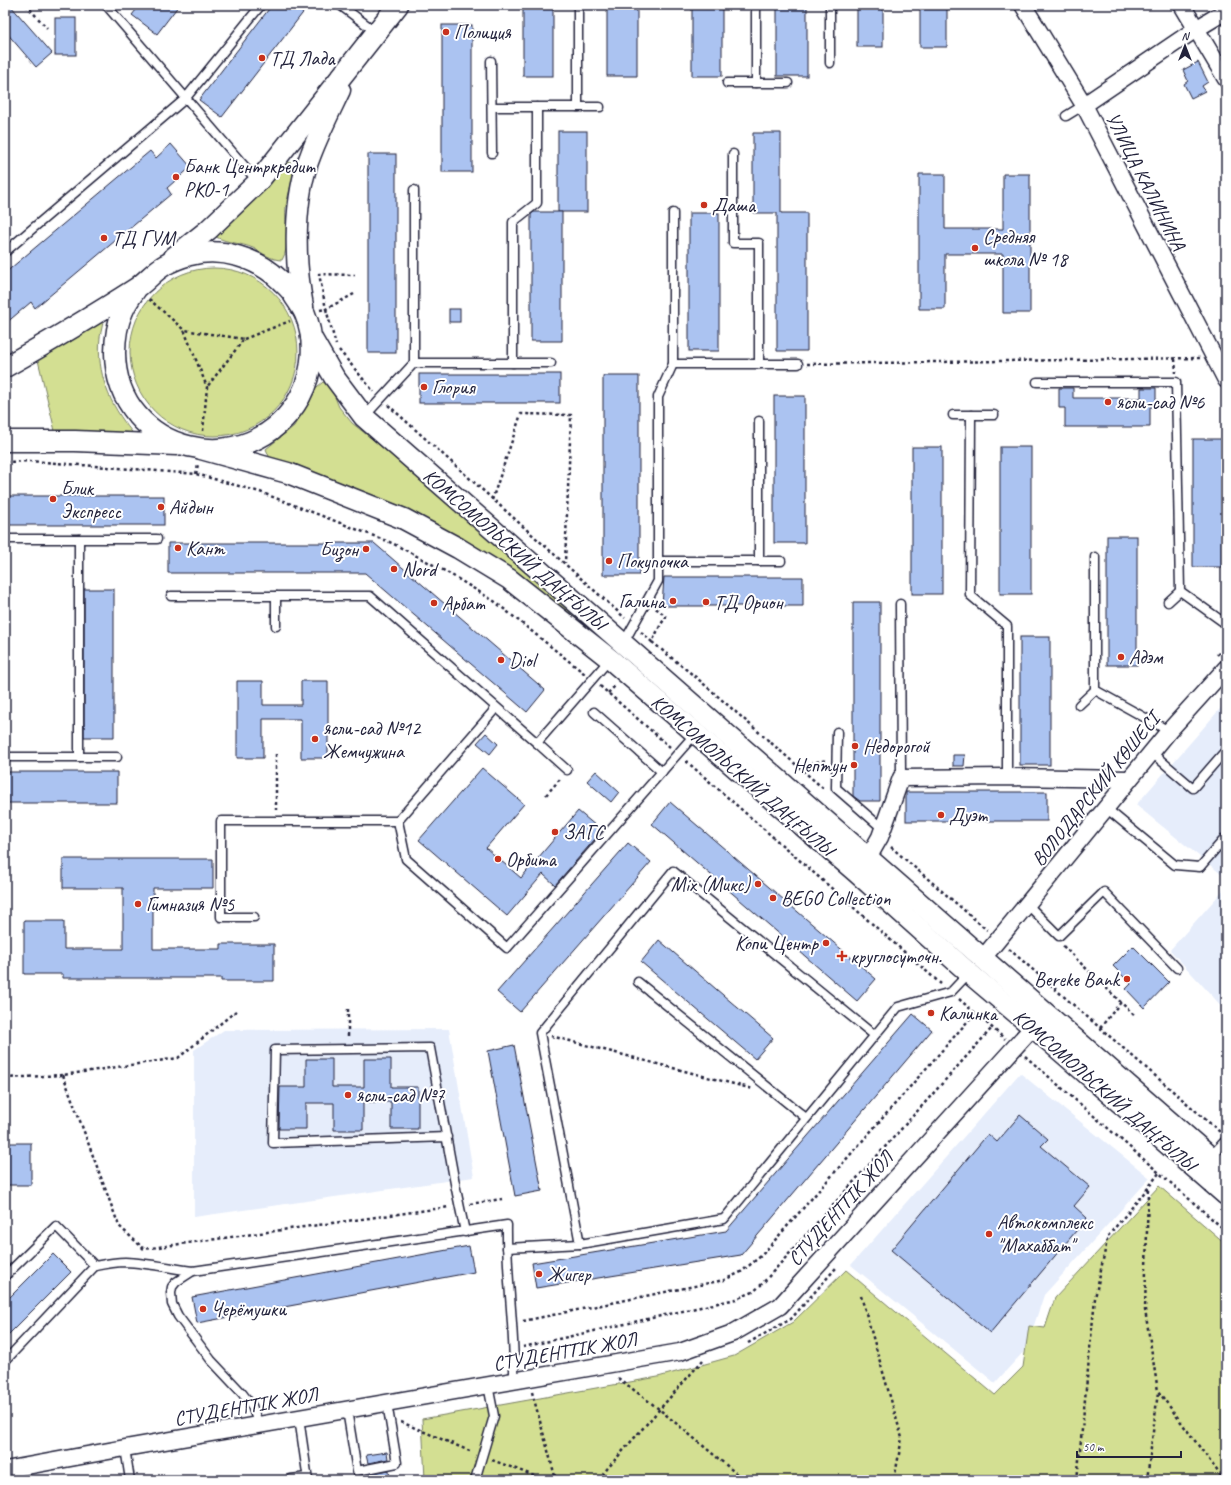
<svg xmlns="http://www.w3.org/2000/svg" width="1231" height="1485" font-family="Caveat,sans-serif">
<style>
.built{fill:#e6edfb}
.green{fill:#d3df92;stroke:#7a8066}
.building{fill:#abc3f1;stroke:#22223b}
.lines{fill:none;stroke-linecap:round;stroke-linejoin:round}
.service-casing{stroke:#22223b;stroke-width:11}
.minor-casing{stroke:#22223b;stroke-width:19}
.tertiary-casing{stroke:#22223b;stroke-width:23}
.path{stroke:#22223b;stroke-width:2.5;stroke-dasharray:3 3;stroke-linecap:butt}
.service{stroke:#fff;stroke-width:8}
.minor{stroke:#fff;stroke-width:16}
.tertiary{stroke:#fff;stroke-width:20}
.poi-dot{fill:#c8321e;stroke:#fff;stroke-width:1.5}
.labels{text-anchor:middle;stroke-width:4;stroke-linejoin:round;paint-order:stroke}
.poi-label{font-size:20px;fill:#22223b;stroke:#fff;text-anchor:start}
.street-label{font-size:20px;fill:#22223b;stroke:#fff}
</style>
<rect width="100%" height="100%" fill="#fff"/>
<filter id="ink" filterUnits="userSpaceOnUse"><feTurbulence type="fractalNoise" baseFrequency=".025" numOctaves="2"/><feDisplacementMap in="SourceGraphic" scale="8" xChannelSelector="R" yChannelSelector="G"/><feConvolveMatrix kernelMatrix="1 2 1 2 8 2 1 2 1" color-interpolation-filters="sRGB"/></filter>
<g filter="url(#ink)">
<!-- built -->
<g class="built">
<path d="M1226,702V878L1136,805Z"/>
<path d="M1226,887V1011L1170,950Z"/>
<path d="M449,1029L474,1177L194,1217V1050L224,1030Z"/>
<path d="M1020,1073L1150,1178L1044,1295L1026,1349L995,1383L851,1265Z"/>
</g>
<!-- green -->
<g class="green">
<path d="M285,161L291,163C296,176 288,192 286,206C284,222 291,246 282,260C271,260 263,253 253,248C241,243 228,243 216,237L215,230Z"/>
<circle cx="214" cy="352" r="84"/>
<path d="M103,319C103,325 101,331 100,337C96,373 110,405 132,432L124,435L55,431L37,356Z"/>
<path d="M323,382L331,387L339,407L352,423L400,461L520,568L627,659L623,664L541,594L271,461L266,449L294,426L305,406L312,391Z"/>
<path d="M1159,1186L1226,1244V1480H425L422,1419L658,1377L734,1356L793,1322L846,1270L995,1395L1023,1367L1029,1326L1045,1328L1055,1298Z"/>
</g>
<!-- building -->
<g class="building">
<path d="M5,5H10L52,53L36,67L5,31Z"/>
<path d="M140,5H179L157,34L132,15Z"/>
<path d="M272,5H309L222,117L199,100Z"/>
<rect x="523" y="5" width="30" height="71"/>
<rect x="607" y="5" width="30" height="71"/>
<rect x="692" y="5" width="30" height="71"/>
<rect x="777" y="5" width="30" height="71"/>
<rect x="857" y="5" width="26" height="42"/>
<rect x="920" y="5" width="27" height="42"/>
<rect x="55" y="18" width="21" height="37"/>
<rect x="442" y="25" width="30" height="147"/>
<path d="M1198,62L1208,82L1202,86L1205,91L1191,98L1184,84L1188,81L1183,70Z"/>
<rect x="558" y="131" width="29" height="81"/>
<path d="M753,133H781V213H807V351H777V213H753Z"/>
<path d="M171,144L191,167L167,188L171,194L35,308L31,302L5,324V273L150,151L156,158Z"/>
<rect x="368" y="154" width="28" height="199"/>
<path d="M919,174H945V229H1003V174H1030V313H1003V254H945V309H919Z"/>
<path d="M534,212H562V341H531V214Z"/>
<rect x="689" y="213" width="30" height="138"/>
<rect x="449" y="309" width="11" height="13"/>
<rect x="419" y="374" width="141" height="29"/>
<rect x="603" y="376" width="36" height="199"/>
<path d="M1059,388H1073V398H1141V388H1156V407H1150V427H1065V408H1059Z"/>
<rect x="774" y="396" width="31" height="147"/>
<rect x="1193" y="439" width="30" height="128"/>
<rect x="912" y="447" width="30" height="147"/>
<rect x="1000" y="447" width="31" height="147"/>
<rect x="5" y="496" width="159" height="29"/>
<rect x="1107" y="536" width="30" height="129"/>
<path d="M168,543H374L545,690L527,712L365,573H168Z"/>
<path d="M664,577H803V606H662Z"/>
<rect x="84" y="589" width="30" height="148"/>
<path d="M853,602H880V801H860L853,796Z"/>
<rect x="1020" y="637" width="30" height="128"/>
<path d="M237,681H263V705H301V681H328V758H301V719H263V758H237Z"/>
<path d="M486,733L498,744L490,754L477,743Z"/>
<path d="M953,755H965L964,766H953Z"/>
<path d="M482,768L524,804L486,848L521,878L578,811L602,831L555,885L543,874L507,916L419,840Z"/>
<path d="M596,771L619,792L611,802L587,781Z"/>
<rect x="5" y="772" width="112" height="31"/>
<rect x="906" y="792" width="141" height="29"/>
<path d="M670,802L876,979L857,1001L652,824Z"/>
<path d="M628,843L651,862L520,1012L497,992Z"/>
<path d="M63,859H213V888H153V949H221V944H274V981H221V978H63V974H24V921H64V949H123V888H63Z"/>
<path d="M659,940L773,1038L755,1059L641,962Z"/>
<path d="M1133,946L1169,982L1144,1008L1126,989L1131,984L1113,966Z"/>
<path d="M913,1014L932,1030L741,1255L536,1288L532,1263L726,1231Z"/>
<path d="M514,1045L542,1191L515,1196L488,1051Z"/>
<path d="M306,1059H332V1087H364V1059H391V1087H418V1129H391V1102H363V1130H334V1103H306V1129H279L280,1087H306Z"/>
<path d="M1020,1115L1048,1139L1041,1146L1090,1187L1074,1206L1087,1218L990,1333L891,1250L988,1134L997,1142Z"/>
<rect x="5" y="1143" width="26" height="42"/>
<path d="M469,1246L474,1272L197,1323L192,1297Z"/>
<path d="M53,1254L71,1272L5,1338V1302Z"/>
<path d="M387,1452L388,1459L368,1463L366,1455Z"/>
<path d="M389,1470L390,1480H370L369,1474Z"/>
</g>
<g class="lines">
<defs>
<g id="service">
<path d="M106,5L258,182"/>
<path d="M340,5L376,32"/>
<path d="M578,5V107"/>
<path d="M756,5V83"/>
<path d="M830,5V63"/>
<path d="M491,61L492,153"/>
<path d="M727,83H788"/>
<path d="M492,107H600"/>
<path d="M1066,116L1084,105"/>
<path d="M733,154V243H759V364"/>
<path d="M414,190V363H551"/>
<path d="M5,252L185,99L261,5"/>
<path d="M513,363V222L537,203V107"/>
<path d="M673,364H798"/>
<path d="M1037,382H1176L1180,591L1226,624"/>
<path d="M953,415H994"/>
<path d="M971,415L970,595L1007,626V777"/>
<path d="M364,417L414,363"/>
<path d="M759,421V561"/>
<path d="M5,539H157"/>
<path d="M79,539V757"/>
<path d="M1095,557V690L1169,731"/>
<path d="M658,561H781"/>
<path d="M171,596H370L537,743L610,659"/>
<path d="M276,596V626"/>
<path d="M1168,602L1180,591"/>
<path d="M900,604L901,778"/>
<path d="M623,644L658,581V397L673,364V213"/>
<path d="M1079,705L1095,690"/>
<path d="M496,708L398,821L406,859L507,948L695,734"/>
<path d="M594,712L662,772"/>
<path d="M837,732L836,788L883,829"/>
<path d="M537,743L567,770"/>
<path d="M1151,752L1193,788L1226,750"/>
<path d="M5,757H117"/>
<path d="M1106,808L1175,865L1200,867L1226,837"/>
<path d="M1027,904L1059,936L1104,892L1177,968"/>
<path d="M254,917H221V821H398"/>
<path d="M638,982L806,1118"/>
<path d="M447,1137L273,1143L275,1050L430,1048L456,1189L465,1232"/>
<path d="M1210,1157L1226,1140"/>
<path d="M580,1244L540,1033L673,871L874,1035"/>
<path d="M507,1248L580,1244L724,1219L898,1007L951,992L969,973"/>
<path d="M95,1266C105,1264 115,1262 125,1262C148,1263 170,1268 193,1271L507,1225C506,1277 515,1328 514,1380"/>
<path d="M193,1271L176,1282L172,1287L171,1293L172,1304L178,1316L211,1360L242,1393L252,1406L259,1425"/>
<path d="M5,1276L56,1226L95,1266L5,1361"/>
<path d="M347,1410L357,1471L397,1463L387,1403"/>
<path d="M299,1418L308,1480"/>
<path d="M125,1448L130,1480"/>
<path d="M291,1479L307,1477"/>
<path d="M475,1480L494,1416L488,1385"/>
</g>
<g id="minor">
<path d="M1023,5L1084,105L1226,380"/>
<path d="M1182,5L1226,79"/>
<path d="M1084,105L1196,29L1226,11"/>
<path d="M868,858L880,837L901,778L1007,777L1129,779"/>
<path d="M983,958L1169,731L1226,668"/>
<path d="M5,1470L125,1448L680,1352L733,1333L780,1306L1033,1027"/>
</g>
<g id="tertiary">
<path d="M174,257L208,230L258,182L398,5"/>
<path d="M303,306C294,260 293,198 311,154C319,133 330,111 340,90"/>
<path d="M311,337L334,377L364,417L1226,1171"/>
<path d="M5,367C49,342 93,316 135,289C146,282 154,271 165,265C172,261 183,257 190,255C222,247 257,258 280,280C285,285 290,289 293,294C297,301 302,307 305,314C316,340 313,373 300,397C250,486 116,454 115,353C115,339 117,324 123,311C126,303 132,295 137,288"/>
<path d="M5,441H75L177,445"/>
<path d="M201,449L288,473L404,519L458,548L509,579L610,659L856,872L969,973L1033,1027L1226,1195"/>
</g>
</defs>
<!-- service casing -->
<use href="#service" class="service-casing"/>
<!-- minor casing -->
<use href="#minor" class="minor-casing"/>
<!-- tertiary casing -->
<use href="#tertiary" class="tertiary-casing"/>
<!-- path -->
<g class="path">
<path d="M26,5L47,28"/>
<path d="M354,294L326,309L319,274L355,275"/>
<path d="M149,299L184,330"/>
<path d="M320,310L326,309L336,345"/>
<path d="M244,339L290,321"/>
<path d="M339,350L374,392"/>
<path d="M1175,359L1176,373"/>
<path d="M807,364L1200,358"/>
<path d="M388,405L625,618"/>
<path d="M203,431L207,387L184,330L244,339L207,387"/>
<path d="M5,462L30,461L196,474L260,492L392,543L445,571L494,601L585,674"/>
<path d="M196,474L198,464"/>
<path d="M492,500L521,414L571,415L565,563"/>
<path d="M641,632L652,642L661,624L666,617L660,611L655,608"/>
<path d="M652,642L698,679L825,790"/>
<path d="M1217,655L1226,645"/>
<path d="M600,686L670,747"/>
<path d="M608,693L616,685"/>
<path d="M276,754V810"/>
<path d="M686,761L941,984"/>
<path d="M799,767L802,765L827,760"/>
<path d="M546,795L561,778"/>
<path d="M891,847L987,930"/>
<path d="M1063,946L1134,1015"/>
<path d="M1009,949L1220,1132"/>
<path d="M959,999L1005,1039"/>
<path d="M348,1009V1038"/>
<path d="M983,1020L990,1011"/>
<path d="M1100,1028L1121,1002"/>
<path d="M551,1036L753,1089"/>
<path d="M1025,1056L1226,1231"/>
<path d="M63,1075L119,1226L144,1249L449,1207"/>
<path d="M5,1078L63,1075L178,1058L236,1011"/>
<path d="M1148,1189L1145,1310L1158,1391L1224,1480"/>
<path d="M470,1204L502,1199"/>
<path d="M861,1296L902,1438L894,1480"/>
<path d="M523,1321L724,1280L741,1272L761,1256L975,1013"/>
<path d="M748,1343L791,1319L836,1268"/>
<path d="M523,1347L736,1299L753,1292L761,1285L992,1028"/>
<path d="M618,1378L659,1409L744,1480"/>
<path d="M532,1392L556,1480"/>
<path d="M401,1422L472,1452"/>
<path d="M492,1460L545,1480"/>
<path d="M599,1480L607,1469L703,1360"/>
<path d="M1077,1480L1095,1298L1108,1236L1148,1188L1159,1173"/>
<path d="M1147,1480L1158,1392"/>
</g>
<!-- service -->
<use href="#service" class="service"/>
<!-- minor -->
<use href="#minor" class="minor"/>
<!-- tertiary -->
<use href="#tertiary" class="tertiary"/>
</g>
</g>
<!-- markers -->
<g class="poi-dot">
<circle cx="446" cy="32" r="4"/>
<circle cx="262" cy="58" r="4"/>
<circle cx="176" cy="177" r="4"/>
<circle cx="704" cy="205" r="4"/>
<circle cx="104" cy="238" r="4"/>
<circle cx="975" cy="248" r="4"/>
<circle cx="424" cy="387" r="4"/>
<circle cx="1108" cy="402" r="4"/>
<circle cx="53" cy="499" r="4"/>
<circle cx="161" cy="507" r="4"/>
<circle cx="178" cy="548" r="4"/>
<circle cx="366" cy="549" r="4"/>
<circle cx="609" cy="561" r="4"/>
<circle cx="394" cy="569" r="4"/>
<circle cx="673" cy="601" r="4"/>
<circle cx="706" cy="602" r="4"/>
<circle cx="434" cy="603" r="4"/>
<circle cx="1121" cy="657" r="4"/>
<circle cx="501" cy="660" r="4"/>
<circle cx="315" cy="739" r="4"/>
<circle cx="855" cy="746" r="4"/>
<circle cx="854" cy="765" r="4"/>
<circle cx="941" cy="815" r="4"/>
<circle cx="555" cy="832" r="4"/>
<circle cx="498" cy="859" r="4"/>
<circle cx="758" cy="884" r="4"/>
<circle cx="773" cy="898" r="4"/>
<circle cx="138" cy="904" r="4"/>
<circle cx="826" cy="943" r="4"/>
<path d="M840 950h4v4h4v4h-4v4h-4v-4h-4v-4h4z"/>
<circle cx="1127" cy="979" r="4"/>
<circle cx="931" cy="1013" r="4"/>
<circle cx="348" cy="1095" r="4"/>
<circle cx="989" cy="1234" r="4"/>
<circle cx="539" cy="1274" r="4"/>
<circle cx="203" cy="1309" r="4"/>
</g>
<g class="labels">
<!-- poi labels -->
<g class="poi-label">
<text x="454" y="39">Полиция</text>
<text x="270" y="65">ТД Лада</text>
<text x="184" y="173">Банк Центркредит<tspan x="184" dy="23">РКО-1</tspan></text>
<text x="712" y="212">Даша</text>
<text x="983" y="243">Средняя<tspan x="983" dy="23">школа № 18</tspan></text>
<text x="112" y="245">ТД ГУМ</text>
<text x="432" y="394">Глория</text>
<text x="1116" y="409">ясли-сад №6</text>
<text x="61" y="495">Блик<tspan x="61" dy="23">Экспресс</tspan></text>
<text x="169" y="514">Айдын</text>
<text x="186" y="555">Кант</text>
<text x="358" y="556" text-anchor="end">Бизон</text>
<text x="617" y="568">Покупочка</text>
<text x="402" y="576">Nord</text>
<text x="665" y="608" text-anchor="end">Галина</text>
<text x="714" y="609">ТД Орион</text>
<text x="442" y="610">Арбат</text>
<text x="1129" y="664">Адэм</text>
<text x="509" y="667">Diol</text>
<text x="323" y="735">ясли-сад №12<tspan x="323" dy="23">Жемчужина</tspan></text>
<text x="863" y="753">Недорогой</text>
<text x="846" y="772" text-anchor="end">Нептун</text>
<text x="949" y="822">Дуэт</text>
<text x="563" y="839">ЗАГС</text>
<text x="506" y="866">Орбита</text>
<text x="750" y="891" text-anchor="end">Mix (Микс)</text>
<text x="781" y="905">BEGO Collection</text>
<text x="146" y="911">Гимназия №5</text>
<text x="818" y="950" text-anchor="end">Копи Центр</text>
<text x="850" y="963">круглосуточн.</text>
<text x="1119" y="986" text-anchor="end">Bereke Bank</text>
<text x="939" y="1020">Калинка</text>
<text x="356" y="1102">ясли-сад №7</text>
<text x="997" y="1229">Автокомплекс<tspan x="997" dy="23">"Махаббат"</tspan></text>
<text x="547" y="1281">Жигер</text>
<text x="211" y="1316">Черёмушки</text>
</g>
<!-- street labels -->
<g class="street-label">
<text transform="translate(1146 181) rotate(63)" y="7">УЛИЦА КАЛИНИНА</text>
<text transform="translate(515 549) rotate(41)" y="7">КОМСОМОЛЬСКИЙ ДАҢҒЫЛЫ</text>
<text transform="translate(743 775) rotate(41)" y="7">КОМСОМОЛЬСКИЙ ДАҢҒЫЛЫ</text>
<text transform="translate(1095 789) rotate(-51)" y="7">ВОЛОДАРСКИЙ КӨШЕСІ</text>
<text transform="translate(1105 1090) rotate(41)" y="7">КОМСОМОЛЬСКИЙ ДАҢҒЫЛЫ</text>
<text transform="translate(840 1208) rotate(-48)" y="7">СТУДЕНТТІК ЖОЛ</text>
<text transform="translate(565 1351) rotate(-10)" y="7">СТУДЕНТТІК ЖОЛ</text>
<text transform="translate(246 1406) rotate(-10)" y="7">СТУДЕНТТІК ЖОЛ</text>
</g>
</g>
<!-- margin -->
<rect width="1231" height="1485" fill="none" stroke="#fff" stroke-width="20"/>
<rect x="10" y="10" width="1211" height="1465" fill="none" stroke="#22223b" stroke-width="1.5" filter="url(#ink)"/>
<!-- north arrow -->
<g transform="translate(1185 46)" stroke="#ffffff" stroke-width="3" paint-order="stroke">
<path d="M0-3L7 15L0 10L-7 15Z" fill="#22223b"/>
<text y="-6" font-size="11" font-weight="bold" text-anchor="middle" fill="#22223b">N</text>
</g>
<!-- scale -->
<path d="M1077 1451v6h104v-6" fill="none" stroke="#22223b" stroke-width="2"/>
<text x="1083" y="1451" font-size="12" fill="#22223b" stroke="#ffffff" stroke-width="3" paint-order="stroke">50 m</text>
</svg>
